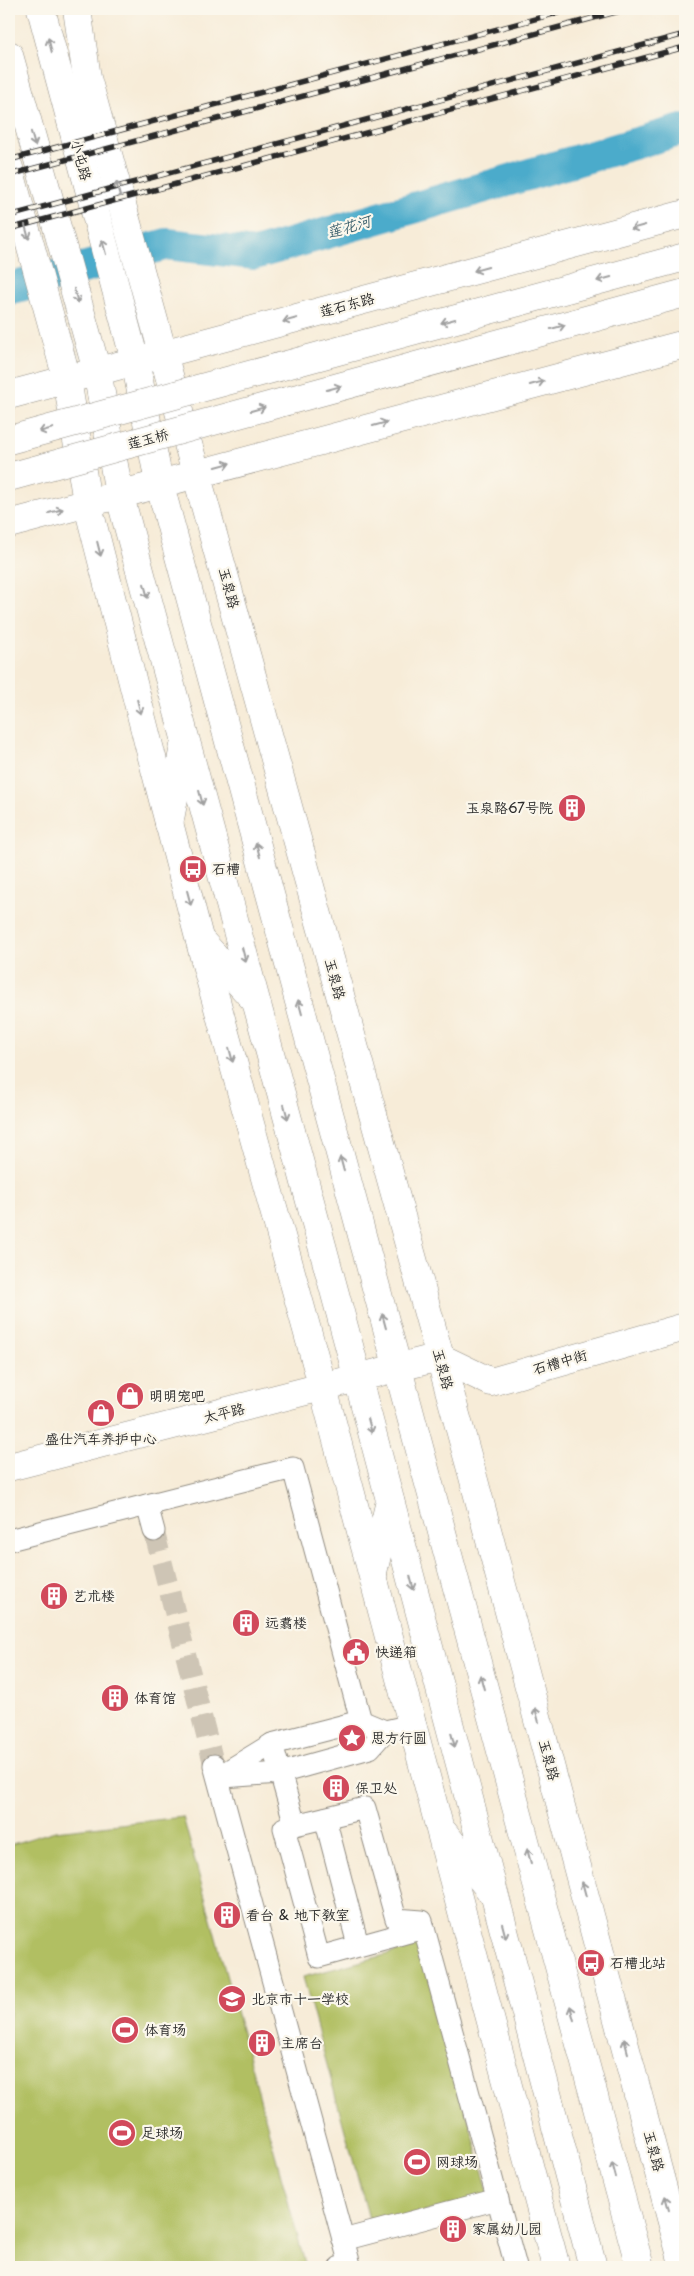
<svg xmlns="http://www.w3.org/2000/svg" width="694" height="2276" font-family="'Playpen Sans','LXGW WenKai TC',sans-serif">
<style>
.green{fill:#b1bf62;stroke:#6e7546}
.lines{fill:none;stroke-linecap:round;stroke-linejoin:round}
.river{stroke:#4cabcb;stroke-width:32}
.street-tunnel{stroke:#cec5b5;stroke-width:21;stroke-dasharray:21 11;stroke-linecap:butt}
.street-casing{stroke:#918c82;stroke-width:23}
.secondary-casing{stroke:#918c82;stroke-width:29}
.primary-casing{stroke:#918c82;stroke-width:29}
.highway-casing{stroke:#918c82;stroke-width:29}
.street{stroke:#fff;stroke-width:21}
.secondary{stroke:#fff;stroke-width:28}
.primary{stroke:#fff;stroke-width:28}
.highway{stroke:#fff;stroke-width:28}
.rail-casing{stroke:#2b2b2b;stroke-width:5.5}
.rail{stroke:#fbf7ec;stroke-width:4;stroke-dasharray:11;stroke-linecap:butt}
.highway-bridge-casing{stroke:#918c82;stroke-width:29;stroke-linecap:butt}
.highway-bridge{stroke:#fff;stroke-width:28}
.oneway{stroke:#a0a0a0}
.labels{text-anchor:middle;stroke-width:4.5;stroke-linejoin:round;paint-order:stroke}
.street-label{font-size:14px;fill:#2b2b2b;stroke:#fbf7ec}
.poi-label{font-size:14px;fill:#2b2b2b;stroke:#fbf7ec;text-anchor:start}
.water-label{font-size:15px;font-style:italic;fill:#385e6b;stroke:#fbf7ec}
</style>
<rect width="100%" height="100%" fill="#fbf7ec"/>
<filter id="ink" filterUnits="userSpaceOnUse"><feTurbulence type="fractalNoise" baseFrequency=".02" numOctaves="2"/><feDisplacementMap in="SourceGraphic" scale="10" xChannelSelector="R" yChannelSelector="G"/><feConvolveMatrix kernelMatrix="1 2 1 2 8 2 1 2 1" color-interpolation-filters="sRGB"/></filter>
<filter id="wash" filterUnits="userSpaceOnUse"><feTurbulence type="fractalNoise" baseFrequency=".0096" numOctaves="4" result="noise"/><feDisplacementMap in="SourceGraphic" scale="20" xChannelSelector="R" yChannelSelector="G"/><feGaussianBlur stdDeviation="1.12" result="paint"/><feColorMatrix in="noise" values="0 0 0 0 0 0 0 0 0 0 0 0 0 0 0 0 0 1.4 0 .05"/><feComposite in="paint" operator="in"/></filter>
<g filter="url(#wash)">
<rect width="100%" height="100%" fill="#f7ecd8"/>
<!-- green -->
<g class="green">
<path d="M183,1817L306,2267H13L9,2253V1845L55,1831Z"/>
<path d="M422,1945L489,2195L371,2226L303,1977Z"/>
</g>
<g class="lines">
<!-- river -->
<path class="river" d="M9,289L167,244L255,254L685,129"/>
</g>
</g>
<g filter="url(#ink)">
<g class="lines">
<!-- street-tunnel -->
<path class="street-tunnel" d="M154,1531L214,1765"/>
<defs>
<g id="street">
<path d="M147,1505L154,1531"/>
<path d="M9,1540L293,1468L361,1721"/>
<path d="M272,1744L295,1825L284,1828L319,1957L424,1928"/>
<path d="M214,1765L350,2265L340,2267"/>
<path d="M218,1777L272,1744L361,1721L385,1731L412,1725"/>
<path d="M223,1777L280,1773L370,1748L385,1731"/>
<path d="M325,1818L358,1945"/>
<path d="M295,1825L365,1808L396,1919L422,1921L516,2267"/>
<path d="M343,2240L498,2199"/>
</g>
<g id="secondary">
<path d="M77,9L87,78L472,1473L684,2267"/>
<path d="M9,168L67,379L87,502L149,746L204,957L323,1388L556,2267"/>
<path d="M9,395L685,214"/>
<path d="M9,524L685,344"/>
<path d="M9,1467L439,1357L491,1382L685,1327"/>
<path d="M373,1572L390,1501"/>
<path d="M444,1833L494,1895"/>
</g>
<g id="primary">
<path d="M41,9L135,361L159,482L640,2267"/>
<path d="M9,55L97,371L119,493L358,1379L593,2267"/>
<path d="M169,824L184,746"/>
<path d="M200,940L253,998"/>
</g>
<g id="highway">
<path d="M279,367L685,257"/>
<path d="M287,401L685,293"/>
</g>
</defs>
<!-- street casing -->
<use href="#street" class="street-casing"/>
<!-- secondary casing -->
<use href="#secondary" class="secondary-casing"/>
<!-- primary casing -->
<use href="#primary" class="primary-casing"/>
<!-- highway casing -->
<use href="#highway" class="highway-casing"/>
<!-- street -->
<use href="#street" class="street"/>
<!-- secondary -->
<use href="#secondary" class="secondary"/>
<!-- primary -->
<use href="#primary" class="primary"/>
<!-- highway -->
<use href="#highway" class="highway"/>
<defs>
<g id="rail">
<path d="M9,160L572,9"/>
<path d="M9,175L627,9"/>
<path d="M9,216L685,34"/>
<path d="M9,229L685,47"/>
</g>
</defs>
<!-- rail casing -->
<use href="#rail" class="rail-casing"/>
<!-- rail -->
<use href="#rail" class="rail"/>
<defs>
<g id="highway-bridge">
<path d="M9,440L279,367"/>
<path d="M9,477L287,401"/>
</g>
</defs>
<!-- highway-bridge casing -->
<use href="#highway-bridge" class="highway-bridge-casing"/>
<!-- highway-bridge -->
<use href="#highway-bridge" class="highway-bridge"/>
</g>
<!-- one-way arrows -->
<defs><path id="oneway-shaft" d="M-6 0H5M1.5-3L5.5 0L1.5 3" fill="none" stroke-width="1.6" stroke-linecap="round" stroke-linejoin="round" transform="scale(1.25)"/></defs>
<g class="oneway">
<use href="#oneway-shaft" transform="translate(50 45) rotate(-104)"/>
<use href="#oneway-shaft" transform="translate(33 139) rotate(74)"/>
<use href="#oneway-shaft" transform="translate(118 189) rotate(-106)"/>
<use href="#oneway-shaft" transform="translate(638 227) rotate(165)"/>
<use href="#oneway-shaft" transform="translate(27 232) rotate(74)"/>
<use href="#oneway-shaft" transform="translate(104 247) rotate(-105)"/>
<use href="#oneway-shaft" transform="translate(481 269) rotate(165)"/>
<use href="#oneway-shaft" transform="translate(604 279) rotate(165)"/>
<use href="#oneway-shaft" transform="translate(76 296) rotate(74)"/>
<use href="#oneway-shaft" transform="translate(290 320) rotate(165)"/>
<use href="#oneway-shaft" transform="translate(448 321) rotate(165)"/>
<use href="#oneway-shaft" transform="translate(558 327) rotate(-15)"/>
<use href="#oneway-shaft" transform="translate(537 383) rotate(-15)"/>
<use href="#oneway-shaft" transform="translate(334 388) rotate(-15)"/>
<use href="#oneway-shaft" transform="translate(258 409) rotate(-15)"/>
<use href="#oneway-shaft" transform="translate(380 424) rotate(-15)"/>
<use href="#oneway-shaft" transform="translate(46 430) rotate(165)"/>
<use href="#oneway-shaft" transform="translate(223 465) rotate(-15)"/>
<use href="#oneway-shaft" transform="translate(56 511) rotate(-16)"/>
<use href="#oneway-shaft" transform="translate(99 549) rotate(76)"/>
<use href="#oneway-shaft" transform="translate(146 591) rotate(75)"/>
<use href="#oneway-shaft" transform="translate(139 707) rotate(76)"/>
<use href="#oneway-shaft" transform="translate(201 798) rotate(75)"/>
<use href="#oneway-shaft" transform="translate(258 850) rotate(-105)"/>
<use href="#oneway-shaft" transform="translate(189 898) rotate(75)"/>
<use href="#oneway-shaft" transform="translate(244 955) rotate(75)"/>
<use href="#oneway-shaft" transform="translate(300 1007) rotate(-105)"/>
<use href="#oneway-shaft" transform="translate(231 1055) rotate(75)"/>
<use href="#oneway-shaft" transform="translate(286 1112) rotate(75)"/>
<use href="#oneway-shaft" transform="translate(342 1164) rotate(-105)"/>
<use href="#oneway-shaft" transform="translate(384 1321) rotate(-105)"/>
<use href="#oneway-shaft" transform="translate(370 1426) rotate(75)"/>
<use href="#oneway-shaft" transform="translate(412 1583) rotate(75)"/>
<use href="#oneway-shaft" transform="translate(482 1682) rotate(-105)"/>
<use href="#oneway-shaft" transform="translate(537 1715) rotate(-105)"/>
<use href="#oneway-shaft" transform="translate(453 1740) rotate(75)"/>
<use href="#oneway-shaft" transform="translate(529 1856) rotate(-105)"/>
<use href="#oneway-shaft" transform="translate(584 1889) rotate(-105)"/>
<use href="#oneway-shaft" transform="translate(504 1931) rotate(75)"/>
<use href="#oneway-shaft" transform="translate(572 2013) rotate(-105)"/>
<use href="#oneway-shaft" transform="translate(626 2046) rotate(-105)"/>
<use href="#oneway-shaft" transform="translate(614 2170) rotate(-105)"/>
<use href="#oneway-shaft" transform="translate(667 2203) rotate(-105)"/>
</g>
</g>
<!-- icons -->
<defs>
<symbol id="building-disc" viewBox="-11 -11 22 22"><circle r="9.5" fill="#d1495b" stroke="#fbf7ec"/><path d="M-4-6H4V6H1V3H-1V6H-4ZM-2.5-4.3h1.7v1.8h-1.7ZM.8-4.3h1.7v1.8H.8ZM-2.5-1h1.7V.8h-1.7ZM.8-1h1.7V.8H.8Z" fill="#fff"/></symbol>
<symbol id="bus-disc" viewBox="-11 -11 22 22"><circle r="9.5" fill="#d1495b" stroke="#fbf7ec"/><path d="M-5-6H5V4H4V6H2V4H-2V6H-4V4H-5ZM-3.5-4V0h7V-4ZM-3.5 1.2v1.5H-2V1.2ZM2 1.2v1.5H3.5V1.2Z" fill="#fff"/></symbol>
<symbol id="shop-disc" viewBox="-11 -11 22 22"><circle r="9.5" fill="#d1495b" stroke="#fbf7ec"/><path d="M-5-2.5h2.3a2.7 3.5 0 0 1 5.4 0H5L5.5 6h-11ZM-1.5-2.5h3a1.5 2.3 0 0 0-3 0Z" fill="#fff"/></symbol>
<symbol id="civic-disc" viewBox="-11 -11 22 22"><circle r="9.5" fill="#d1495b" stroke="#fbf7ec"/><path d="M-.6-6.5H3V-4.5H.6V-3L4-1V1h2V6H-6V1h2V-1L-.6-3ZM-1.2 2.5V6h2.4V2.5Z" fill="#fff"/></symbol>
<symbol id="sight-disc" viewBox="-11 -11 22 22"><circle r="9.5" fill="#d1495b" stroke="#fbf7ec"/><path d="M0-6L1.8-2.2L6-1.7L2.9 1.2L3.7 5.4L0 3.3L-3.7 5.4L-2.9 1.2L-6-1.7L-1.8-2.2Z" fill="#fff"/></symbol>
<symbol id="school-disc" viewBox="-11 -11 22 22"><circle r="9.5" fill="#d1495b" stroke="#fbf7ec"/><path d="M0-5L7-2L0 1L-7-2ZM-4 1L0 2.5L4 1V4Q0 6-4 4Z" fill="#fff"/></symbol>
<symbol id="stadium-disc" viewBox="-11 -11 22 22"><circle r="9.5" fill="#d1495b" stroke="#fbf7ec"/><path d="M0-5a6.5 5 0 1 0 0 10a6.5 5 0 1 0 0-10ZM-3.5-1.8h7v3.6h-7Z" fill="#fff"/></symbol>
</defs>
<g fill-rule="evenodd">
<use href="#building-disc" x="556" y="792" width="32" height="32"/>
<use href="#bus-disc" x="177" y="853" width="32" height="32"/>
<use href="#shop-disc" x="114" y="1380" width="32" height="32"/>
<use href="#shop-disc" x="85" y="1397" width="32" height="32"/>
<use href="#building-disc" x="38" y="1580" width="32" height="32"/>
<use href="#building-disc" x="230" y="1607" width="32" height="32"/>
<use href="#civic-disc" x="340" y="1636" width="32" height="32"/>
<use href="#building-disc" x="99" y="1682" width="32" height="32"/>
<use href="#sight-disc" x="336" y="1722" width="32" height="32"/>
<use href="#building-disc" x="320" y="1772" width="32" height="32"/>
<use href="#building-disc" x="211" y="1899" width="32" height="32"/>
<use href="#bus-disc" x="575" y="1947" width="32" height="32"/>
<use href="#school-disc" x="216" y="1983" width="32" height="32"/>
<use href="#stadium-disc" x="109" y="2014" width="32" height="32"/>
<use href="#building-disc" x="246" y="2027" width="32" height="32"/>
<use href="#stadium-disc" x="106" y="2117" width="32" height="32"/>
<use href="#stadium-disc" x="401" y="2146" width="32" height="32"/>
<use href="#building-disc" x="437" y="2213" width="32" height="32"/>
</g>
<g class="labels">
<!-- street labels -->
<g class="street-label">
<text transform="translate(81 160) rotate(75)" y="5">小屯路</text>
<text transform="translate(347 305) rotate(-15)" y="5">莲石东路</text>
<text transform="translate(148 439) rotate(-15)" y="5">莲玉桥</text>
<text transform="translate(229 588) rotate(75)" y="5">玉泉路</text>
<text transform="translate(335 979) rotate(75)" y="5">玉泉路</text>
<text transform="translate(560 1362) rotate(-16)" y="5">石槽中街</text>
<text transform="translate(443 1369) rotate(75)" y="5">玉泉路</text>
<text transform="translate(224 1413) rotate(-14)" y="5">太平路</text>
<text transform="translate(549 1760) rotate(75)" y="5">玉泉路</text>
<text transform="translate(654 2151) rotate(75)" y="5">玉泉路</text>
</g>
<!-- poi labels -->
<g class="poi-label">
<text x="553" y="813" text-anchor="end">玉泉路67号院</text>
<text x="212" y="874">石槽</text>
<text x="149" y="1401">明明宠吧</text>
<text x="101" y="1444" text-anchor="middle">盛仕汽车养护中心</text>
<text x="73" y="1601">艺术楼</text>
<text x="265" y="1628">远翥楼</text>
<text x="375" y="1657">快递箱</text>
<text x="134" y="1703">体育馆</text>
<text x="371" y="1743">思方行圆</text>
<text x="355" y="1793">保卫处</text>
<text x="246" y="1920">看台 &amp; 地下教室</text>
<text x="610" y="1968">石槽北站</text>
<text x="251" y="2004">北京市十一学校</text>
<text x="144" y="2035">体育场</text>
<text x="281" y="2048">主席台</text>
<text x="141" y="2138">足球场</text>
<text x="436" y="2167">网球场</text>
<text x="472" y="2234">家属幼儿园</text>
</g>
<!-- water labels -->
<g class="water-label">
<text transform="translate(349 227) rotate(-16)" y="5">莲花河</text>
</g>
</g>
<!-- margin -->
<rect width="694" height="2276" fill="none" stroke="#fbf7ec" stroke-width="30"/>
</svg>
